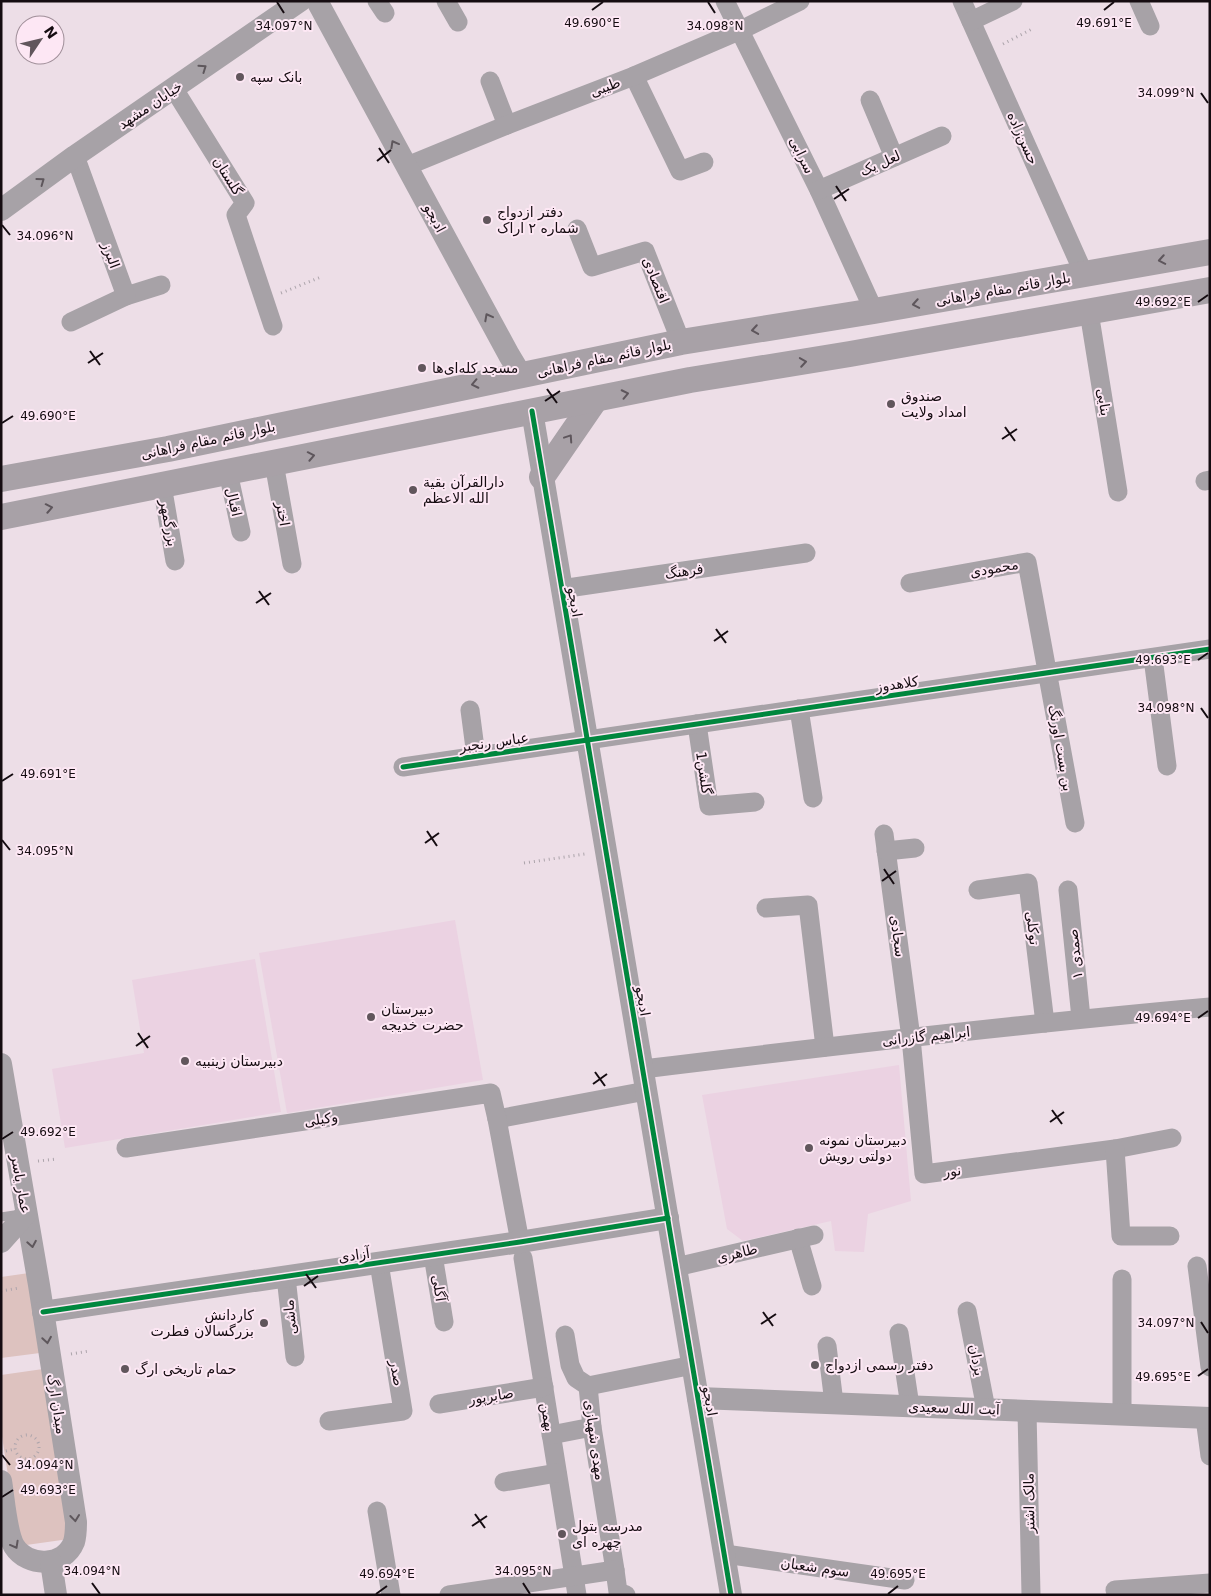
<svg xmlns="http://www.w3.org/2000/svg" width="1211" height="1596" font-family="'DejaVu Sans','Noto Naskh Arabic',sans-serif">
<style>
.built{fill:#ebd2e2}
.green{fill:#ddc2bf}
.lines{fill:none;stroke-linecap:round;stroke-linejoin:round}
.path{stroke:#aca4ab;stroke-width:3;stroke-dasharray:1 4;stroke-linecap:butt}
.service{stroke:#a7a2a7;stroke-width:9}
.minor{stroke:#a7a2a7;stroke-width:19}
.tertiary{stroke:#a7a2a7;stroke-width:22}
.secondary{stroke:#a8a1a7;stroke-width:26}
.cycleway-casing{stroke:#fde7f4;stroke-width:8}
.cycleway{stroke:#00873e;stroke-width:5}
.oneway{stroke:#5e575c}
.oneway2{stroke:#5e565c}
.ticks{fill:none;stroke:#150c11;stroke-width:2}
.poi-dot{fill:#61565c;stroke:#fde7f4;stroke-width:2}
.labels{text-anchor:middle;stroke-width:4;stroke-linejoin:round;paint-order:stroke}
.poi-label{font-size:14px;fill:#150c11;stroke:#fde7f4;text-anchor:start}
.street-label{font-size:14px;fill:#150c11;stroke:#fde7f4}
.ticks-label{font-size:12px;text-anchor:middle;fill:#150c11;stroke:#fde7f4;stroke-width:4;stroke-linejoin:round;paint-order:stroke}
</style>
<rect width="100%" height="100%" fill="#eddee7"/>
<!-- built -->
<g class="built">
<path d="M455,920L483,1080L287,1113L259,953Z"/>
<path d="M255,959L281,1112L65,1148L52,1069L144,1053L132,980Z"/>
<path d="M899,1065L911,1201L868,1214L864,1252L835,1251L831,1221L743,1241L727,1229L702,1095Z"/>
</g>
<!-- green -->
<g class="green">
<path d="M29,1273L40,1353L1,1358V1277Z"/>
<path d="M43,1369L69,1539L19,1546L1,1430V1375Z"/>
</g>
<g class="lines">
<!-- path -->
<g class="path">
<path d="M1003,44L1032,29"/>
<path d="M281,293L321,277"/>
<path d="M524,863L585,854"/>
<path d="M38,1161L57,1159"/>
<path d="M1,1291L19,1288"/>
<path d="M71,1354L89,1351"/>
<circle cx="27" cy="1447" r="12"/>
<path d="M1,1452L15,1449"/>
</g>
<!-- service -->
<path class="service" d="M1,1217L21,1214"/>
<!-- minor -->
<g class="minor">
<path d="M377,1L385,13"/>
<path d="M446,1L458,22"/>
<path d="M725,1L819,190L874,311"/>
<path d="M962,1L1084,274"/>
<path d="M1139,1L1150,26"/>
<path d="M971,21L1013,1"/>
<path d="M634,76L680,171L704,162"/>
<path d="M490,81L507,125"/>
<path d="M174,89L245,203L236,215L273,326"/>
<path d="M870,100L894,157"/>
<path d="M407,166L507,125L634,76L741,30L800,1"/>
<path d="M819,190L942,136"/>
<path d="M577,229L592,267L645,251L681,342"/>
<path d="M126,296L161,285"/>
<path d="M1089,312L1118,492"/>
<path d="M71,322L126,296L75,156"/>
<path d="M274,463L292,564"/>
<path d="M228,472L241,532"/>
<path d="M1205,481L1210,480"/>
<path d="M162,485L175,561"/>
<path d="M910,583L1027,562L1075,823"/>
<path d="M561,589L806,553"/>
<path d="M1153,658L1167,766"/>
<path d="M799,709L813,798"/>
<path d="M470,710L476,756"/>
<path d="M697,724L709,806L755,802"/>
<path d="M403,767L1210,649"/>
<path d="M884,834L911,1038L924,1174L1115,1149L1172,1138"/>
<path d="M886,851L915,848"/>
<path d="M978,890L1028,883L1045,1023"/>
<path d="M1068,890L1081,1018"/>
<path d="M766,908L808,905L825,1047"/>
<path d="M643,1069C831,1046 1020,1024 1210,1007"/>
<path d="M497,1119L646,1091"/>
<path d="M126,1148L491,1093L497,1119L520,1242"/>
<path d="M1115,1149L1121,1236H1170"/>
<path d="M798,1238L812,1286"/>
<path d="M433,1255L444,1322"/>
<path d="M523,1258L577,1595"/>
<path d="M1197,1266L1210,1367"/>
<path d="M676,1267L814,1235"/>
<path d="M286,1277L295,1357"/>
<path d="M1122,1279V1415"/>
<path d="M967,1311L986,1409"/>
<path d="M899,1333L910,1406"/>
<path d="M565,1335L570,1365L576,1378L588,1386"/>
<path d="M827,1346L834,1403"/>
<path d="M588,1386L592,1427L615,1570"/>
<path d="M588,1386L693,1365"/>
<path d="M439,1404L544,1387"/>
<path d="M1027,1411L1031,1595"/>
<path d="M1205,1418L1210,1456"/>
<path d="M329,1421L403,1411L379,1263"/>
<path d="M551,1435L592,1427"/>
<path d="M504,1482L557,1473"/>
<path d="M377,1511L391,1595"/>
<path d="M725,1554L905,1580"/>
<path d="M1115,1590L1210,1583"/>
<path d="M449,1595L615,1570L618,1592L626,1595"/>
</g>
<!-- tertiary -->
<g class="tertiary">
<path d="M317,1L509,355L521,375"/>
<path d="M1,210L75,156L300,1"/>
<path d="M532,411L731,1595"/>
<path d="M1,1064L39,1285L76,1522C76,1529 76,1535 74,1542C64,1567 28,1568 14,1546C6,1532 4,1498 1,1481"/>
<path d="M1,1242L26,1214"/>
<path d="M43,1312L520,1242L668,1218"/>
<path d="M698,1398L1210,1418"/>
<path d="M51,1562L56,1595"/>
</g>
<!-- secondary -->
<g class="secondary">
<path d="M542,477L595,400"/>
<path d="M1,479L168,449L681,342L874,311L1210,252"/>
<path d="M1,517L690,380L850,354L1210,290"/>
</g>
<defs>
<g id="cycleway">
<path d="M532,411L731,1595"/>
<path d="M403,767L1210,649"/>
<path d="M43,1312L520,1242L668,1218"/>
</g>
</defs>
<!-- cycleway casing -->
<use href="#cycleway" class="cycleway-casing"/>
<!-- cycleway -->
<use href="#cycleway" class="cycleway"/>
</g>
<!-- one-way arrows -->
<defs><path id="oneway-chevron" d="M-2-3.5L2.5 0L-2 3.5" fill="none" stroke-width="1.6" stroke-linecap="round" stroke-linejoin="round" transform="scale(1.25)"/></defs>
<g class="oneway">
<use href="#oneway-chevron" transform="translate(203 68) rotate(-35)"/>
<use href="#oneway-chevron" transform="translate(394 144) rotate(-119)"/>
<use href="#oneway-chevron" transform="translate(41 181) rotate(-36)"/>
<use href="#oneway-chevron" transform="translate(488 317) rotate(-118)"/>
<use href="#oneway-chevron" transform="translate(32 1244) rotate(80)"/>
<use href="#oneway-chevron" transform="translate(47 1340) rotate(81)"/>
<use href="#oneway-chevron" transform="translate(75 1518) rotate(83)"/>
<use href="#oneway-chevron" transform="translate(15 1545) rotate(61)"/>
</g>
<g class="oneway2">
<use href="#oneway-chevron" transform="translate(1162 260) rotate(170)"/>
<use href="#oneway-chevron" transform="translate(916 304) rotate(170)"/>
<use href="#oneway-chevron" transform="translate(755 330) rotate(171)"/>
<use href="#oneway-chevron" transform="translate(803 362) rotate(-9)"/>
<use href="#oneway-chevron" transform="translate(475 384) rotate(168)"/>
<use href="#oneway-chevron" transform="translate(625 394) rotate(-12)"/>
<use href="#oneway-chevron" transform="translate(569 438) rotate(-56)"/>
<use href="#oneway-chevron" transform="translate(311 456) rotate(-11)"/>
<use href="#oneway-chevron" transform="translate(49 508) rotate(-11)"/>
</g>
<!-- ticks -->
<path class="ticks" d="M277,2L284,13M708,2L715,13M592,10L603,2M1104,10L1114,2M1201,93L1208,103M379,148L389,163M377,161L391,150M836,186L846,201M834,199L849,189M2,225L10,235M1198,302L1208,295M90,351L100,365M88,363L103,353M547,389L557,403M545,401L560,391M2,423L13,416M1005,427L1015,441M1002,439L1017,429M259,591L269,605M256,603L271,593M716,629L726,643M714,641L728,631M1198,660L1208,653M1201,708L1208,718M2,781L13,774M427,831L437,846M2,840L10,850M425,843L439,833M884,869L894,884M882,881L896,871M1198,1018L1208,1011M138,1033L148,1048M136,1046L150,1036M595,1072L605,1086M593,1084L607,1074M1052,1110L1062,1124M1050,1122L1064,1112M2,1139L13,1132M306,1274L316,1288M304,1286L318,1276M763,1312L773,1326M1201,1322L1208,1333M761,1324L776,1314M1198,1376L1208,1369M2,1455L10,1465M2,1497L13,1490M475,1514L485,1528M472,1526L487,1516M92,1583L100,1594M523,1583L530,1594M376,1594L387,1586M888,1594L898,1586"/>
<!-- markers -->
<g class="poi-dot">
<circle cx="240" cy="77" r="5"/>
<circle cx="487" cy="220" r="5"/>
<circle cx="422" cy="368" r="5"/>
<circle cx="891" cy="404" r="5"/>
<circle cx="413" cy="490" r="5"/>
<circle cx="371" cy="1017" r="5"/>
<circle cx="185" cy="1061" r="5"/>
<circle cx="809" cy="1148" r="5"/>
<circle cx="264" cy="1323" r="5"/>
<circle cx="815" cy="1365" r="5"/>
<circle cx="125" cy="1369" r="5"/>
<circle cx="562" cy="1534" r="5"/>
</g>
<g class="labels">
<!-- poi labels -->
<g class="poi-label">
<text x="250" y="82">بانک سپه</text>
<text x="497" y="217">دفتر ازدواج<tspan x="497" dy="16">شماره ۲ اراک</tspan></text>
<text x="432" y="373">مسجد کله‌ای‌ها</text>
<text x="901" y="401">صندوق<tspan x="901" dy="16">امداد ولایت</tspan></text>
<text x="423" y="487">دارالقرآن بقیة<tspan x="423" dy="16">الله الاعظم</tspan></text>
<text x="381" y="1014">دبیرستان<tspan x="381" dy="16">حضرت خدیجه</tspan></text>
<text x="195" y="1066">دبیرستان زینبیه</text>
<text x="819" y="1145">دبیرستان نمونه<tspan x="819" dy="16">دولتی رویش</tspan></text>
<text x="254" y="1320" text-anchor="end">کاردانش<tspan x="254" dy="16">بزرگسالان فطرت</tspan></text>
<text x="825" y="1370">دفتر رسمی ازدواج</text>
<text x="135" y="1374">حمام تاریخی ارگ</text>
<text x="572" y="1531">مدرسه بتول<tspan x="572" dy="16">چهره ای</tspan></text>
</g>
<!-- street labels -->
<g class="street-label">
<text transform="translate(605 87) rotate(-21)" y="5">طیبی</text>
<text transform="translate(150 105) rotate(-34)" y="5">خیابان مشهد</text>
<text transform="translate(1023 138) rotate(66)" y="5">حسن‌زاده</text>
<text transform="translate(802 155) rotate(64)" y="5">سرابی</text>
<text transform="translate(880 163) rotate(-24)" y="5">لعل یک</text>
<text transform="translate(228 176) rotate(58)" y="5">گلستان</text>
<text transform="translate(435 218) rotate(62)" y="5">ادبجو</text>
<text transform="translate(111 255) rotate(70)" y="5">البرز</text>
<text transform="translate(656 280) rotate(68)" y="5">اقتصادی</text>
<text transform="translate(1003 289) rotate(-10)" y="5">بلوار قائم مقام فراهانی</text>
<text transform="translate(604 358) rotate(-12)" y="5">بلوار قائم مقام فراهانی</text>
<text transform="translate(1104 402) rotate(81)" y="5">بنایی</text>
<text transform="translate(208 440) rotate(-12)" y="5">بلوار قائم مقام فراهانی</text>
<text transform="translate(234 502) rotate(77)" y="5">اقبال</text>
<text transform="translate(283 514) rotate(80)" y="5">اختر</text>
<text transform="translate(169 523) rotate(80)" y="5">بزرگمهر</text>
<text transform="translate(994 568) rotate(-10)" y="5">محمودی</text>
<text transform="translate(684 571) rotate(-8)" y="5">فرهنگ</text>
<text transform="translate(575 602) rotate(80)" y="5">ادبجو</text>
<text transform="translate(897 684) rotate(-8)" y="5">کلاهدوز</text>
<text transform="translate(494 742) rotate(-8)" y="5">عباس رنجبر</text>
<text transform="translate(1061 748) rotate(80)" y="5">بن بست اورنگ</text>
<text transform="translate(704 773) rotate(82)" y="5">گلشن1</text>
<text transform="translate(1033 928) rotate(83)" y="5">توکلی</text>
<text transform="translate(898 936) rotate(83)" y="5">سجادی</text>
<text transform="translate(1075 954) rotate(-96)" y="5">صمدی ۱</text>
<text transform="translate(643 1001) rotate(80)" y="5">ادبجو</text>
<text transform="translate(926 1036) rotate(-6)" y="5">ابراهیم گازرانی</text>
<text transform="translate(321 1119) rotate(-9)" y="5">وکیلی</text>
<text transform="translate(952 1171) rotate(-7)" y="5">نور</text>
<text transform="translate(21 1184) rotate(80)" y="5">عمار یاسر</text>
<text transform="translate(737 1253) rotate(-14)" y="5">طاهری</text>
<text transform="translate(354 1255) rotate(-8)" y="5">آزادی</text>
<text transform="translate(439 1288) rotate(81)" y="5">آگلی</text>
<text transform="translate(290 1317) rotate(-96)" y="5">ماشی</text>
<text transform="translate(977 1360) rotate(79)" y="5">یزدان</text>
<text transform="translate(397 1373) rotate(81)" y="5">صدر</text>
<text transform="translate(491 1396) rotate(-9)" y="5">صابرپور</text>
<text transform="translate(710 1401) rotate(80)" y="5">ادبجو</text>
<text transform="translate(57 1404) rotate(81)" y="5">میدان ارگ</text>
<text transform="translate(954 1408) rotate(2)" y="5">آیت الله سعیدی</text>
<text transform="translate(548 1417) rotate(81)" y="5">بهمن</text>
<text transform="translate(595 1440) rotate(82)" y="5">مهدی شهبازی</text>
<text transform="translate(1029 1503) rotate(-91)" y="5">مالک اشتر</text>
<text transform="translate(815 1567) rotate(8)" y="5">سوم شعبان</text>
</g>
</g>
<g class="ticks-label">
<text x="592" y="27">49.690°E</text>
<text x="1104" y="27">49.691°E</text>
<text x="284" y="30">34.097°N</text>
<text x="715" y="30">34.098°N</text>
<text x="1166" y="97">34.099°N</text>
<text x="45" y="240">34.096°N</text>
<text x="1163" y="306">49.692°E</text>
<text x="48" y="420">49.690°E</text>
<text x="1163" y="664">49.693°E</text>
<text x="1166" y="712">34.098°N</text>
<text x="48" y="778">49.691°E</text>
<text x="45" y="855">34.095°N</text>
<text x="1163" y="1022">49.694°E</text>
<text x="48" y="1136">49.692°E</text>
<text x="1166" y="1327">34.097°N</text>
<text x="1163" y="1381">49.695°E</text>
<text x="45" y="1469">34.094°N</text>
<text x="48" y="1494">49.693°E</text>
<text x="92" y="1575">34.094°N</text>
<text x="523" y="1575">34.095°N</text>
<text x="387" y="1578">49.694°E</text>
<text x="898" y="1578">49.695°E</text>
</g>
<!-- border -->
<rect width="1211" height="1596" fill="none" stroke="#150c11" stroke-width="5"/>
<!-- north arrow -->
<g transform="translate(40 40) rotate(55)"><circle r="24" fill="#fde7f4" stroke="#a08f99"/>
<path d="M0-4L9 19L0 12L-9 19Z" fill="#61565c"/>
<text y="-8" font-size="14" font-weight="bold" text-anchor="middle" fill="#150c11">N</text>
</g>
</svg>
